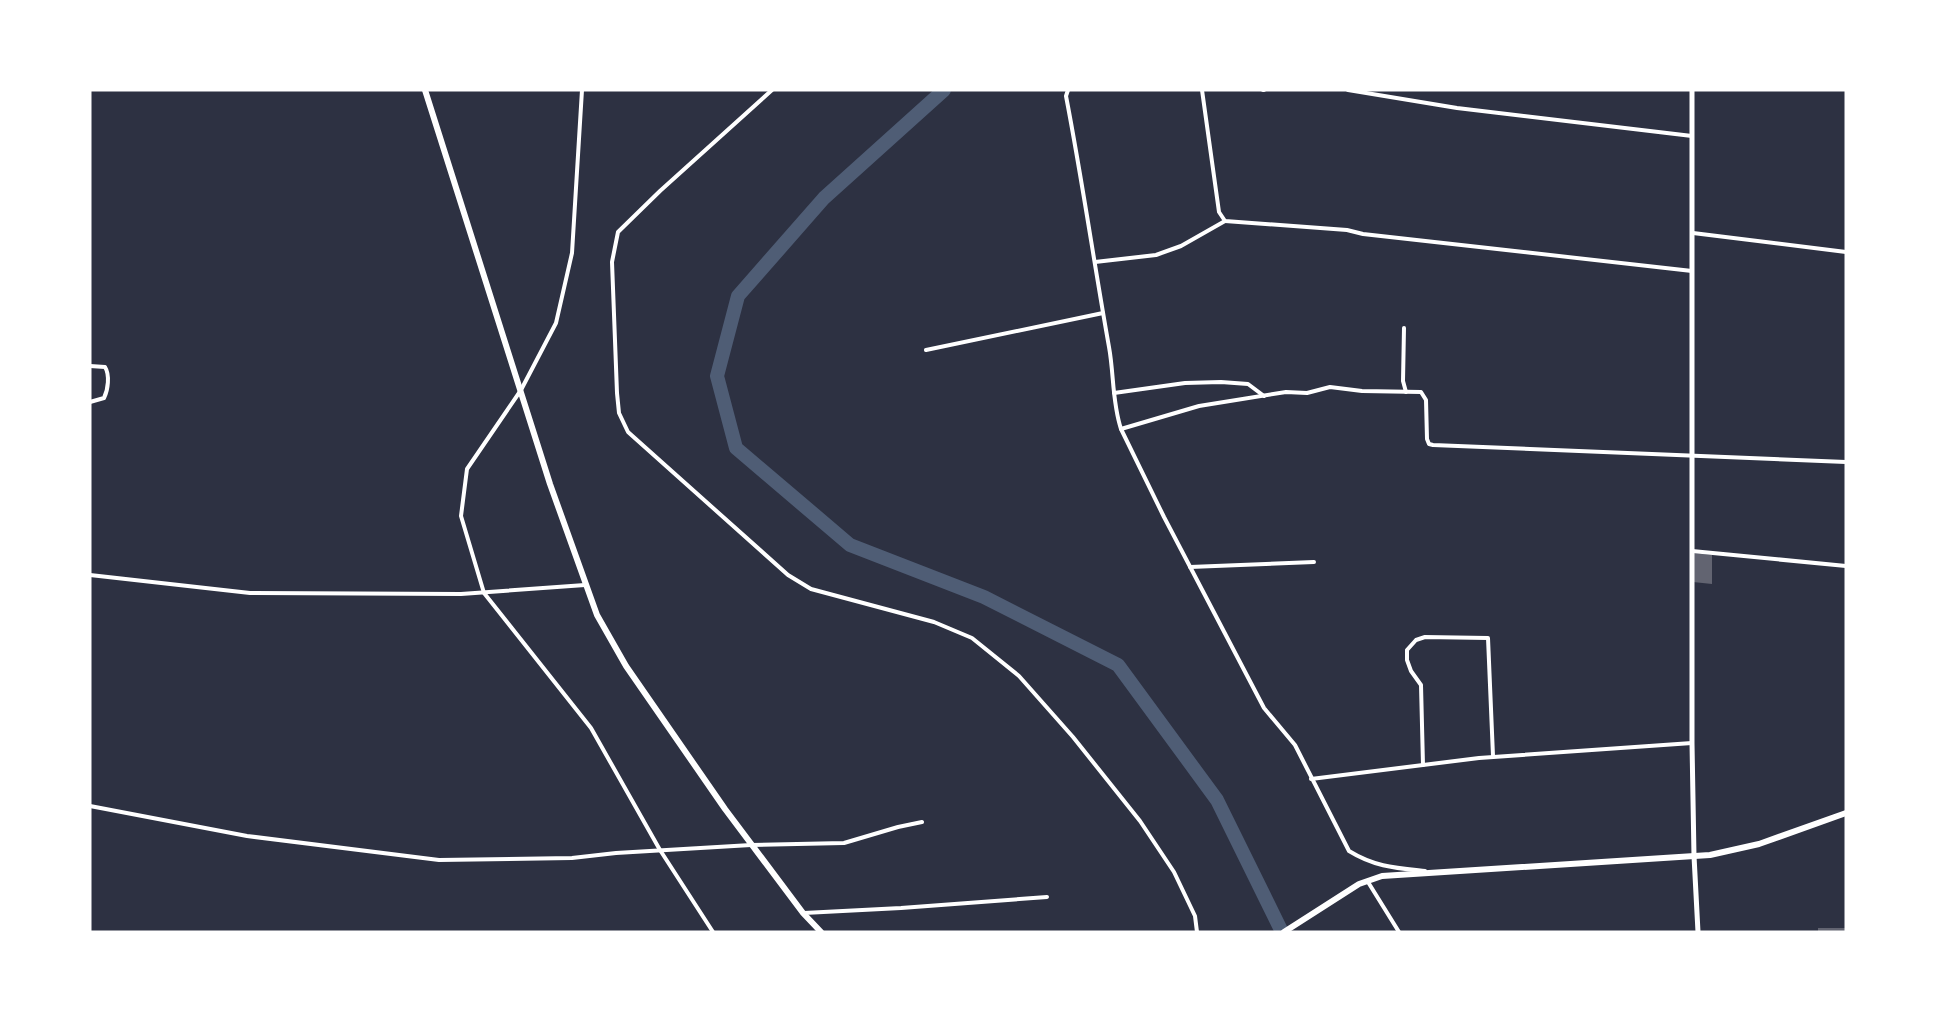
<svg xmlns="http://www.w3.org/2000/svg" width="1936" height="1022" font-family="Helvetica,sans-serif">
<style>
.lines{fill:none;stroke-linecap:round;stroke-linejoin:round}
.river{stroke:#4f5d75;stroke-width:14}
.building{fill:#626471}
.minor{stroke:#fff;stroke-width:4}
.secondary{stroke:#fff;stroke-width:5}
.trunk{stroke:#fff;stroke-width:6}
</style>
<rect width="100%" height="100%" fill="#2d3142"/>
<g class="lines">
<!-- river -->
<path class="river" d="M944,90L824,198L738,296L717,376L736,448L850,545L984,597L1118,665L1217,800L1282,932"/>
</g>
<!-- building -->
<g class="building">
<path d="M1692,553L1712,555V584L1693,582Z"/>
<rect x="1818" y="928" width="28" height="4"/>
</g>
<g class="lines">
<!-- minor -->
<g class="minor">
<path d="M582,90L572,253L556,323L521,390L467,469L461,516L484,593L591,728L660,850L713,932"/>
<path d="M772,90L660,191L618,232L612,262L617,393L619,413L628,432L788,575L811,589L934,622L972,638L1019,676L1073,737L1140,821L1174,872L1195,916L1197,932"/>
<path d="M1068,90L1066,96C1082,179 1094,263 1109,347C1114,374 1112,402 1121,429L1164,517L1264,708L1295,745L1349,851C1375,867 1396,868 1425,871"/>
<path d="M1202,90L1219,212L1225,221L1347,230L1363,234L1692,271"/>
<path d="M1263,90H1264"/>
<path d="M1348,90L1457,108L1692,136"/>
<path d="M1693,233L1846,252"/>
<path d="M1095,262L1156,255L1181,246L1225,221"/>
<path d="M1404,328L1403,381L1406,392"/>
<path d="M926,350L1103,313"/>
<path d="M90,366L105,367C110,375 108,390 104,398L90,402"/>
<path d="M1114,393L1185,383L1221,382L1248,384L1264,396"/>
<path d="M1121,429L1199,406L1286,392L1307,393L1330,387L1362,391L1421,392L1426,400L1427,439L1429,444L1433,445L1846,462"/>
<path d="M1692,551L1846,566"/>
<path d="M1190,567L1314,562"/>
<path d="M90,575L250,593L461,594L585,585"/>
<path d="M1423,765L1421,685L1411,671L1407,660V650L1416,640L1425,637L1488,638L1493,756"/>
<path d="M1311,779L1479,758L1692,743"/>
<path d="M90,806L247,836L439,860L572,858L616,853L751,845L844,843L898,827L922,822"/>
<path d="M1368,882L1399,932"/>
<path d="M804,913L901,908L1047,897"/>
</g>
<!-- secondary -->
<path class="secondary" d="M1692,90V743L1694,856L1698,932"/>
<!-- trunk -->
<g class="trunk">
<path d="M425,90L550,484L597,615L626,666L725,809L803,913L821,932"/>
<path d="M1284,932L1359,884L1382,876L1710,855L1759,844L1846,813"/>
</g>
</g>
<!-- border -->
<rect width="1936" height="1022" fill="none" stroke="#ffffff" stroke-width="183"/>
</svg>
